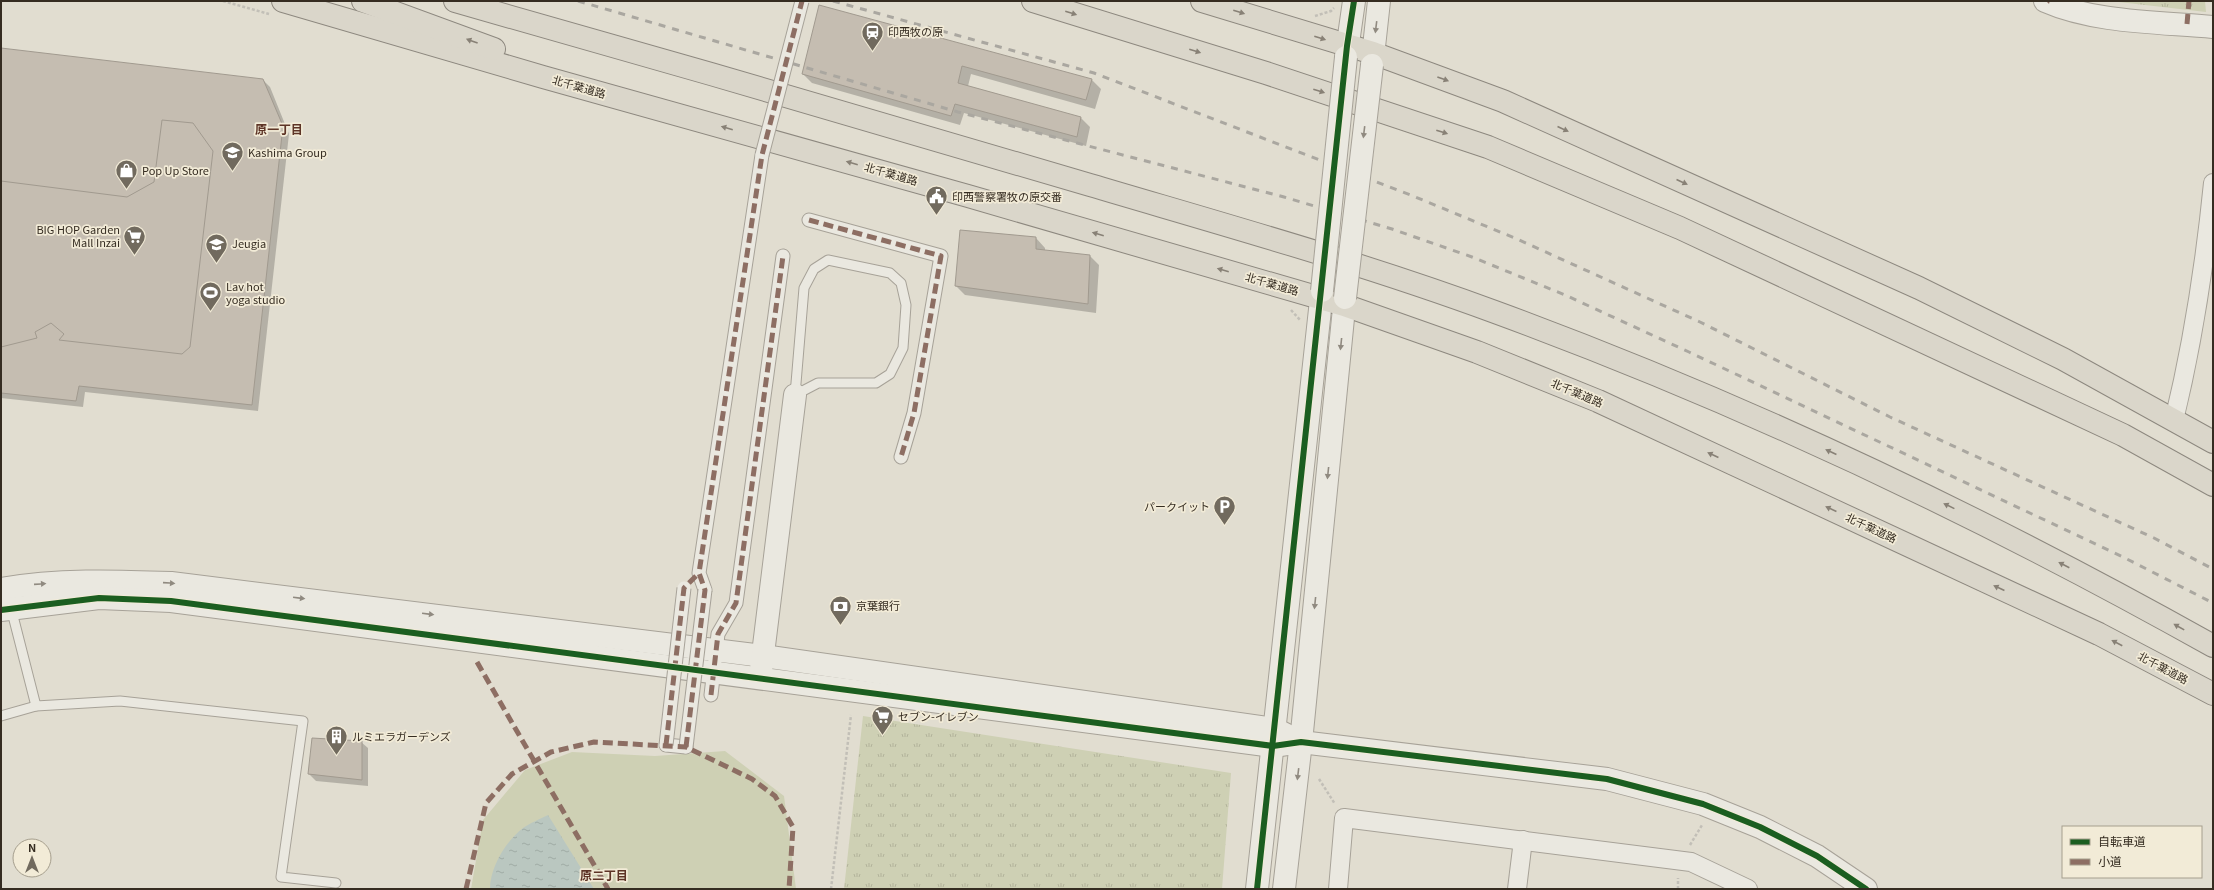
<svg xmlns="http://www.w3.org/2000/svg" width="2214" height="890" font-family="Georgia,'Noto Sans JP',serif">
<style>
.grass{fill:url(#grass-tufts)}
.garden{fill:#ced0b4}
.water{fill:url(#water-ripples)}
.shadow{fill:#0003}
.building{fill:#c5bdb1;stroke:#a19a8f}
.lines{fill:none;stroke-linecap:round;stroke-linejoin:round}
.service-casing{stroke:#a7a298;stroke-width:11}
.pedestrian-casing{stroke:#a7a298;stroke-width:15}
.minor-casing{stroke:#a7a298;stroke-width:20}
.tertiary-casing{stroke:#a7a298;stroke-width:24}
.trunk-casing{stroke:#8d887f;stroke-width:24}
.path{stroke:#c2bfb7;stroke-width:2.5;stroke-dasharray:3 2;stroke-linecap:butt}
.service{stroke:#eae8e0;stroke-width:9}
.pedestrian{stroke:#eae8e0;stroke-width:13}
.minor{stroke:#eae8e0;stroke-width:18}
.tertiary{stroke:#eae8e0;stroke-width:22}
.trunk{stroke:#dad6ca;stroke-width:22}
.rail{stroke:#aaa7a0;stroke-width:3;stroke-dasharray:7 7;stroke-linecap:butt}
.pedestrian-bridge-casing{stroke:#a7a298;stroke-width:15;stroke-linecap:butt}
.tertiary-bridge-casing{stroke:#a7a298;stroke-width:24;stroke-linecap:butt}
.pedestrian-bridge{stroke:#eae8e0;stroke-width:13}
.tertiary-bridge{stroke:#eae8e0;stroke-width:22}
.quiet{stroke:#8d6e63;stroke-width:5;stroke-dasharray:10 5;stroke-linecap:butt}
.cycleway-casing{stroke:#f2ebd7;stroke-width:8}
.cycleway{stroke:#1b5e20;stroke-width:6}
.oneway{fill:#888176}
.oneway2{fill:#908a80}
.labels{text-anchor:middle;stroke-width:3.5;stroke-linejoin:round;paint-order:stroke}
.poi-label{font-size:11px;fill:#352c21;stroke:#f2ebd7;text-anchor:start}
.street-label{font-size:11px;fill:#352c21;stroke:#f2ebd7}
.neighbourhood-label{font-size:12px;font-weight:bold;fill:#5d3426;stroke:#f2ebd7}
</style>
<defs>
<pattern id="grass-tufts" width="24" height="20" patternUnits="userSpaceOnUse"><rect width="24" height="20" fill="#ced0b4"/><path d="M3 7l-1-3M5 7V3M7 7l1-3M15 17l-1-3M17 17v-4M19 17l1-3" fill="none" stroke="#b2b39a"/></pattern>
<pattern id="water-ripples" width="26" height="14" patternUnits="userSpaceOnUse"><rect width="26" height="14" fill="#bac7c0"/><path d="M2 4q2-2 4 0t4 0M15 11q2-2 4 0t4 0" fill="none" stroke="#a0aba5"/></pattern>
</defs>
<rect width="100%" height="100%" fill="#e1ddd0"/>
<!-- grass -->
<g class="grass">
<path d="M2110,1H2205L2206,12Z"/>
<path d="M863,716L1231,773L1222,889H844Z"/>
</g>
<!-- garden -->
<path class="garden" d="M725,751L784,796L796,889H471L483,820L525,770L572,752L655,756Z"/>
<!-- water -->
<path class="water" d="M548,815L594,889H490C490,867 506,841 523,828C530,823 540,819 548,815Z"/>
<!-- shadow -->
<g class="shadow">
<path d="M820,6L1092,80L1101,89L1095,109L971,74L968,86L1081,118L1090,127L1086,146L964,113L960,125L812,83L803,74Z"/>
<path d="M1,49L263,80L270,87L289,134L258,411L85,392L83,407L1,398Z"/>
<path d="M1036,238L1045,248V251L1090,256L1099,265L1096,313L965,295L956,286Z"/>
<path d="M361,742L368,748V786L316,781L309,774Z"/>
</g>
<!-- building -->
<g class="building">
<path d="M819,5L1092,79L1086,100L962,66L958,83L1081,117L1077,137L955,104L951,116L802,74Z"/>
<path d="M1,48L263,79L283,126L252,405L79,386L76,401L1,393Z"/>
<path d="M162,120L193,123L213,151L190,347L182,354L59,340L64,334L51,323L35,332L37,338L1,347V181L127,197L154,182Z"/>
<path d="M960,230L1036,237V249L1090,255L1088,304L955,286Z"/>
<path d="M312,738L362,741V780L308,774Z"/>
</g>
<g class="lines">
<defs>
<g id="service">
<path d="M828,260L890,273L901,283L906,305L903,348L890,374L876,383H818L795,395L804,288L814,269Z"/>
<path d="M11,608L36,706L120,701L303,721L281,877L336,883"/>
<path d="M1,716L36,706"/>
</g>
<g id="pedestrian">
<path d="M809,220L941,256L914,413L901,457"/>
<path d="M705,590L699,573L762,155"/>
<path d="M711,695L718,634L736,603L783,256"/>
<path d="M666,745L686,747"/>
</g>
<g id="minor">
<path d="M2174,420C2193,342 2205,263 2213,183"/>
<path d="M1338,889L1344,818L1691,862L1748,889"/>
<path d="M1517,889L1523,840"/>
</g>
<g id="tertiary">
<path d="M2045,1C2095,23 2159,22 2213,27"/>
<path d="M1346,57L1354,1"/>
<path d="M1372,65L1379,1"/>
<path d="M1,589C57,579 115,581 171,583L763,656L1275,729L1301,742"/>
<path d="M1,610L99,598L171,601L1273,746L1301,742L1607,779L1703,804L1760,827L1817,856L1866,889"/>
<path d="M761,670L795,395"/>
<path d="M1257,889L1322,291"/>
<path d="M1284,889L1301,742L1345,298"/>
</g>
<g id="trunk">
<path d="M283,1L543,77L968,196L1344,305L1477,352L1598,401L1912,547L2099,634L2213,694"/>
<path d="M363,1L494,49"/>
<path d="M455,1C667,61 879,122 1090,185C1225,225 1362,263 1495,312C1743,403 1983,517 2213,646"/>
<path d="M1033,1L1266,73L1488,147L1680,228L2123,435L2213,485"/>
<path d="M1202,1L1373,53L1503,101L1919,288L2063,359L2213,442"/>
</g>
</defs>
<!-- service casing -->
<use href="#service" class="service-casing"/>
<!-- pedestrian casing -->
<use href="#pedestrian" class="pedestrian-casing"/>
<!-- minor casing -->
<use href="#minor" class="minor-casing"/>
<!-- tertiary casing -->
<use href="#tertiary" class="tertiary-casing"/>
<!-- trunk casing -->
<use href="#trunk" class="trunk-casing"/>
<!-- path -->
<g class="path">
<path d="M223,1L269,14"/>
<path d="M1315,16L1331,11L1334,8"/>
<path d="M1291,310L1300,320"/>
<path d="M1319,779L1335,804"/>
<path d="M1690,845L1702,825"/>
<path d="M831,889L851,715"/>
<path d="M1678,889V878"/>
</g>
<!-- service -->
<use href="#service" class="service"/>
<!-- pedestrian -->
<use href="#pedestrian" class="pedestrian"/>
<!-- minor -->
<use href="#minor" class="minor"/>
<!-- tertiary -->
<use href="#tertiary" class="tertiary"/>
<!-- trunk -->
<use href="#trunk" class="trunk"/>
<!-- rail -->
<g class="rail">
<path d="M578,1L958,112L1284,197L1392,229L1472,257L1565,295L1689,352L2123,557L2213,603"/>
<path d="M833,1L1094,73L1413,196L1517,239L1700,322L1890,417L2154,538L2213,569"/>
</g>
<defs>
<g id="pedestrian-bridge">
<path d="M762,155L802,1"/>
<path d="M666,745L684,588"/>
<path d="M686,747L705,590"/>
</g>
<g id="tertiary-bridge">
<path d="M1322,291L1346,57"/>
<path d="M1345,298L1372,65"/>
</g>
</defs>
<!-- pedestrian-bridge casing -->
<use href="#pedestrian-bridge" class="pedestrian-bridge-casing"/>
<!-- tertiary-bridge casing -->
<use href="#tertiary-bridge" class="tertiary-bridge-casing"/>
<!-- pedestrian-bridge -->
<use href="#pedestrian-bridge" class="pedestrian-bridge"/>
<!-- tertiary-bridge -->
<use href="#tertiary-bridge" class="tertiary-bridge"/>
<!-- quiet -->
<g class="quiet">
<path d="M2047,2L2048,1"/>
<path d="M2187,24L2189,1"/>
<path d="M809,220L941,256L914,413L901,457"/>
<path d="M477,662L608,889"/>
<path d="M711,695L718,634L736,603L783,256"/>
<path d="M666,745L684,588L699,573"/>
<path d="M686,747L705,590L699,573L762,155L802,1"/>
<path d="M466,889L486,803L512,774L551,752L594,742L686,747L752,779L775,796L793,827L789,889"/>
</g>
<defs>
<g id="cycleway">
<path d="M1,610L99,598L171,601L1273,746L1301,742L1607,779L1703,804L1760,827L1817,856L1866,889"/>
<path d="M1257,889L1347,46L1354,1"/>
</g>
</defs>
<!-- cycleway casing -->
<use href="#cycleway" class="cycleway-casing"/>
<!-- cycleway -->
<use href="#cycleway" class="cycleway"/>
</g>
<!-- one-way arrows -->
<defs><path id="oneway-solid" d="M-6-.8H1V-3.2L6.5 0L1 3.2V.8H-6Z"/></defs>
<g class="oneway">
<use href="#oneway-solid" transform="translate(1239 12) rotate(17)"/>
<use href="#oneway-solid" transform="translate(1071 13) rotate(17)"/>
<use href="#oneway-solid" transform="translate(1320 38) rotate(18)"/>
<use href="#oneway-solid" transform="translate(472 41) rotate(-160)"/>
<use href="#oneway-solid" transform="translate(1195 51) rotate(17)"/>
<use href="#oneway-solid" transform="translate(1443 79) rotate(20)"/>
<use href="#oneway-solid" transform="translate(1319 91) rotate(18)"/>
<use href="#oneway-solid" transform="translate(727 128) rotate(-164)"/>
<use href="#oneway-solid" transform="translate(1563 129) rotate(24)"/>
<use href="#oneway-solid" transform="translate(1442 132) rotate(18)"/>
<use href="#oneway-solid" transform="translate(852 163) rotate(-164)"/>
<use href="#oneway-solid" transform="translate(1682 182) rotate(24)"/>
<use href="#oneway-solid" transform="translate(1098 234) rotate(-164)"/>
<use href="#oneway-solid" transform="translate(1223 270) rotate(-164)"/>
<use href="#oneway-solid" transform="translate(1831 452) rotate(-155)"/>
<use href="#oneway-solid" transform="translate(1713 455) rotate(-155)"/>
<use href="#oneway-solid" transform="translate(1949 506) rotate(-154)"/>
<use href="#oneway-solid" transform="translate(1831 509) rotate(-155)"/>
<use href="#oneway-solid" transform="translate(2064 565) rotate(-153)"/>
<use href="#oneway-solid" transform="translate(1999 588) rotate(-155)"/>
<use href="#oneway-solid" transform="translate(2179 627) rotate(-151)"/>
<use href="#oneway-solid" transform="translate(2117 643) rotate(-152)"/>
</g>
<g class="oneway2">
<use href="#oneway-solid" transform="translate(1376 27) rotate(97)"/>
<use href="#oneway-solid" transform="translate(1364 132) rotate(97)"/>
<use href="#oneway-solid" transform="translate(1341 344) rotate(96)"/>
<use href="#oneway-solid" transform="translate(1328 473) rotate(96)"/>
<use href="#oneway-solid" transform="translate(169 583) rotate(4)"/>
<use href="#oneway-solid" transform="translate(40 584) rotate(-4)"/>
<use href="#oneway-solid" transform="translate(299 598) rotate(7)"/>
<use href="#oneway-solid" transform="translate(1315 603) rotate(96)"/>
<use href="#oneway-solid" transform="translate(428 614) rotate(7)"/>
<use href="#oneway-solid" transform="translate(1298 774) rotate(97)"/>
</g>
<!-- icons -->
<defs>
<symbol id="station-pin" viewBox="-11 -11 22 30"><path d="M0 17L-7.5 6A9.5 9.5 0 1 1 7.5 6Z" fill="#716a5e" stroke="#f2ebd7"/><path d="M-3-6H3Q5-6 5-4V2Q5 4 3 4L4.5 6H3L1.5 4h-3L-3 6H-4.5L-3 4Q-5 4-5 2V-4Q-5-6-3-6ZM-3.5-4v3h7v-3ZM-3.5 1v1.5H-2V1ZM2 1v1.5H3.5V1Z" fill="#fff"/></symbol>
<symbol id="school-pin" viewBox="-11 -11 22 30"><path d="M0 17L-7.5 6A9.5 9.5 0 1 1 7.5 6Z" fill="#716a5e" stroke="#f2ebd7"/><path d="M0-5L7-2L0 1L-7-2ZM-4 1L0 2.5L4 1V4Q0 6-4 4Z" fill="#fff"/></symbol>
<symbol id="shop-pin" viewBox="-11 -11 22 30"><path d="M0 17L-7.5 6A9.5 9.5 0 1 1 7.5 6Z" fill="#716a5e" stroke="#f2ebd7"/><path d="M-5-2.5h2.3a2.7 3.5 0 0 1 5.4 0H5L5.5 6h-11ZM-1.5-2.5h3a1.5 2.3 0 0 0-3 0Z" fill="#fff"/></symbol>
<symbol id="civic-pin" viewBox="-11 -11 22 30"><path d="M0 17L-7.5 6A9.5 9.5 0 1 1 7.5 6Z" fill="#716a5e" stroke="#f2ebd7"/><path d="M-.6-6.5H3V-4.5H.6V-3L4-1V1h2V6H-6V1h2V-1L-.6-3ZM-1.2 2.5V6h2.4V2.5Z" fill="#fff"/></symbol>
<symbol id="supermarket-pin" viewBox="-11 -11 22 30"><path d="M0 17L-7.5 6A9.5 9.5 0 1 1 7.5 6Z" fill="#716a5e" stroke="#f2ebd7"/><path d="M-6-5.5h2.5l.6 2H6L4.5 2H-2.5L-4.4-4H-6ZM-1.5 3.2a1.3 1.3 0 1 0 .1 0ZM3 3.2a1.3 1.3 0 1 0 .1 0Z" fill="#fff"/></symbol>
<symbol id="stadium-pin" viewBox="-11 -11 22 30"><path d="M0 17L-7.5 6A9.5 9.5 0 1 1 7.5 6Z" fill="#716a5e" stroke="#f2ebd7"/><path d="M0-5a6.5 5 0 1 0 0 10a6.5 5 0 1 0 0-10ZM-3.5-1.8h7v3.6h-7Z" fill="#fff"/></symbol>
<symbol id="parking-pin" viewBox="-11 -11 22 30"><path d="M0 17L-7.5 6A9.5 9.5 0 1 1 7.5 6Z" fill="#716a5e" stroke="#f2ebd7"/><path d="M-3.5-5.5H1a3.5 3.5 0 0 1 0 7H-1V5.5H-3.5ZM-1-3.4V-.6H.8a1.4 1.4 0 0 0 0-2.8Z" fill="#fff"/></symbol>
<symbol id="bank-pin" viewBox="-11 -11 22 30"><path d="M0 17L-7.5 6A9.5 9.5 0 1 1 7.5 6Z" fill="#716a5e" stroke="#f2ebd7"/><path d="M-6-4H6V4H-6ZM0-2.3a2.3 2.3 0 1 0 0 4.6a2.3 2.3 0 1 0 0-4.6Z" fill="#fff"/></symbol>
<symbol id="building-pin" viewBox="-11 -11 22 30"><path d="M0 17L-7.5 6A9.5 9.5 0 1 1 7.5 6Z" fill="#716a5e" stroke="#f2ebd7"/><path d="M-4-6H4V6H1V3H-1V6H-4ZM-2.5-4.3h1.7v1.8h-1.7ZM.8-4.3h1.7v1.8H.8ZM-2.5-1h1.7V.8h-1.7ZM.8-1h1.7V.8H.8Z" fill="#fff"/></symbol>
</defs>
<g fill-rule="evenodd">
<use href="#station-pin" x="860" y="20" width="25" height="34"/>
<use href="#school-pin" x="220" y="140" width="25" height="34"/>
<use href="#shop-pin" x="114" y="158" width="25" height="34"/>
<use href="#civic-pin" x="924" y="184" width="25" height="34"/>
<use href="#supermarket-pin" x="122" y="224" width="25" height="34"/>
<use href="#school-pin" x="204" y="232" width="25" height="34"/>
<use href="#stadium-pin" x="198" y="280" width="25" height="34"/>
<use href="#parking-pin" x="1212" y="494" width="25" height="34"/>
<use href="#bank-pin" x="828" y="594" width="25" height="34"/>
<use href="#supermarket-pin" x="870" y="704" width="25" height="34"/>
<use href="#building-pin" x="324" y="724" width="25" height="34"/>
</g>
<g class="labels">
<!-- poi labels -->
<g class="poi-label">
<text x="888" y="36">印西牧の原</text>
<text x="248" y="157">Kashima Group</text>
<text x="142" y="175">Pop Up Store</text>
<text x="952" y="201">印西警察署牧の原交番</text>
<text x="120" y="234" text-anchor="end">BIG HOP Garden<tspan x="120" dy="13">Mall Inzai</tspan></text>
<text x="232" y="248">Jeugia</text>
<text x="226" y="291">Lav hot<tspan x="226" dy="13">yoga studio</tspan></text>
<text x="1210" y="511" text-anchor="end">パークイット</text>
<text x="856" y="610">京葉銀行</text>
<text x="898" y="721">セブン-イレブン</text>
<text x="352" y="741">ルミエラガーデンズ</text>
</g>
<!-- street labels -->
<g class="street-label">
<text transform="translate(579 87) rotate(16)" y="4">北千葉道路</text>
<text transform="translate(891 174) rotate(16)" y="4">北千葉道路</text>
<text transform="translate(1272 284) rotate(16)" y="4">北千葉道路</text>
<text transform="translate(1577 393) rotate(23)" y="4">北千葉道路</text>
<text transform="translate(1871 528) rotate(25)" y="4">北千葉道路</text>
<text transform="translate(2163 668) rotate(28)" y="4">北千葉道路</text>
</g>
<!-- neighbourhood labels -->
<g class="neighbourhood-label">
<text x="279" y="134">原一丁目</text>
<text x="604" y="880">原二丁目</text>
</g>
</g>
<!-- border -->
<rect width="2214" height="890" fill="none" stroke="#352c21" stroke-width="4"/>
<!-- legend -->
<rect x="2062" y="826" width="140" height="52" fill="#f2ebd7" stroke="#a69f8e"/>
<rect x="2070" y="839" width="20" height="6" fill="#1b5e20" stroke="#a69f8e"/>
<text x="2098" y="846" font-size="12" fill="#352c21">自転車道</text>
<rect x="2070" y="859" width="20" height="6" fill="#8d6e63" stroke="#a69f8e"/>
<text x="2098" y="866" font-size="12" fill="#352c21">小道</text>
<!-- north arrow -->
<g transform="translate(32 858)"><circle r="19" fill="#f2ebd7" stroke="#a69f8e"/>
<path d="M0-3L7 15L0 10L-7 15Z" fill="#716a5e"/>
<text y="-6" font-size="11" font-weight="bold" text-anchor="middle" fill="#352c21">N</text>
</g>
</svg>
